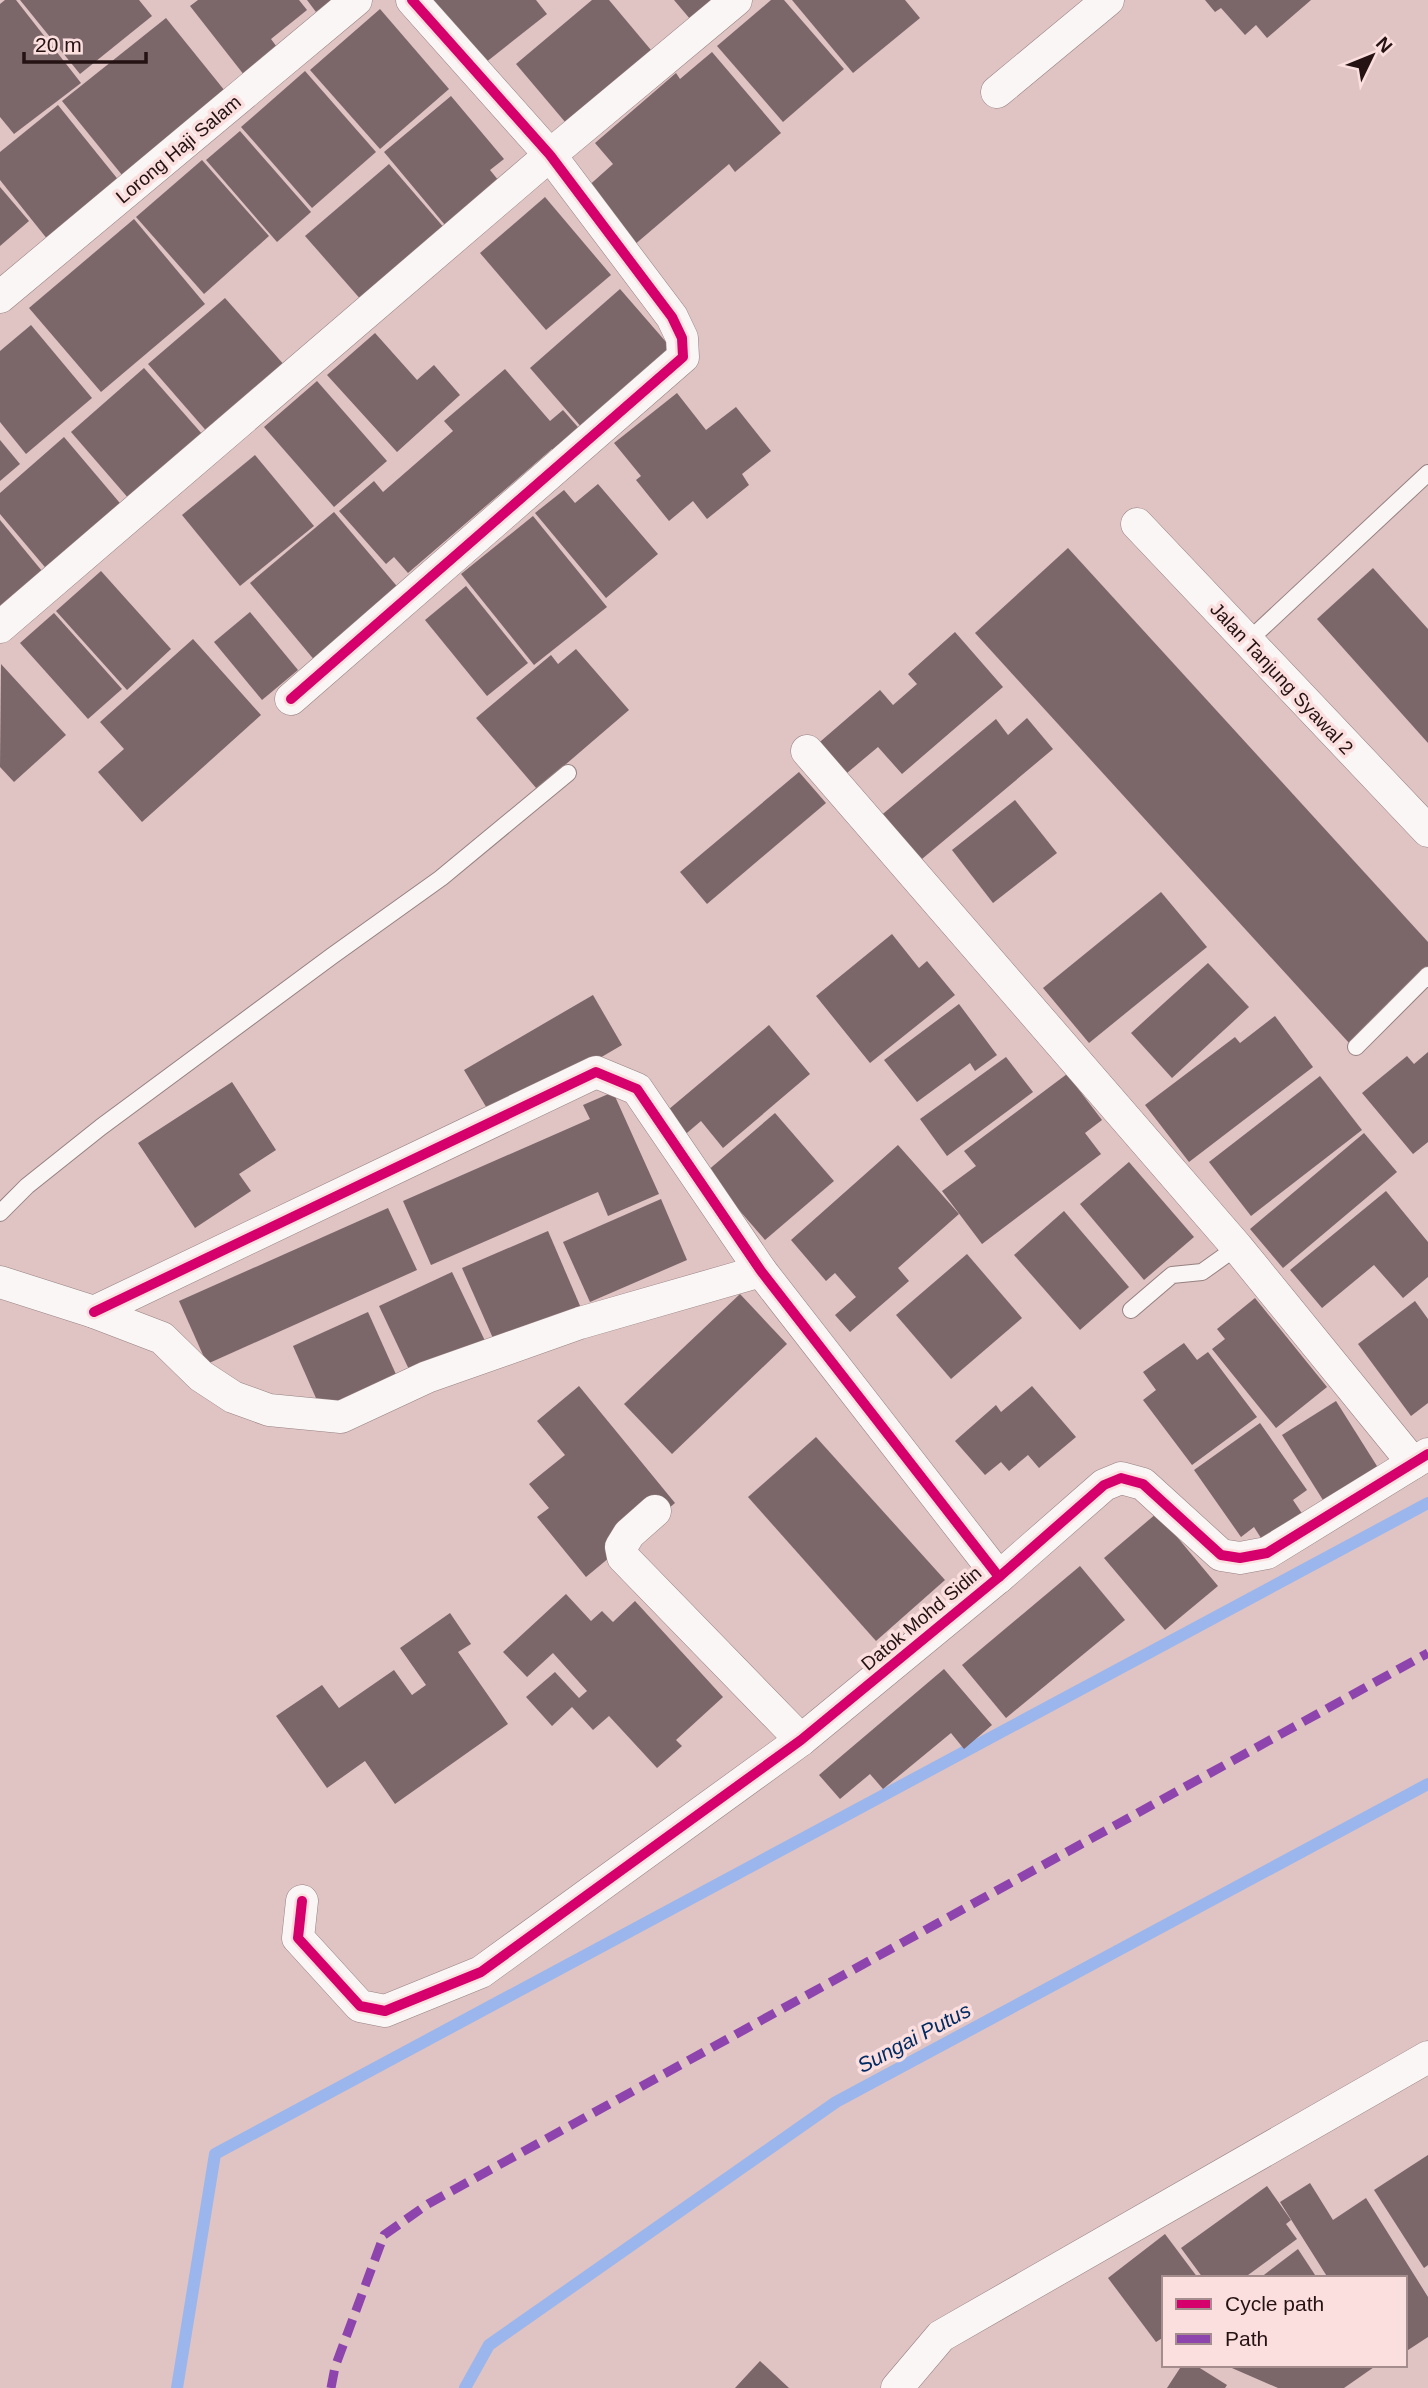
<svg xmlns="http://www.w3.org/2000/svg" width="1428" height="2388" font-family="Helvetica,sans-serif">
<style>
.lines{fill:none;stroke-linecap:round;stroke-linejoin:round}
.stream{stroke:#9bb6ec;stroke-width:12}
.building{fill:#7b6669}
.lane-casing{stroke:#968080;stroke-width:18}
.street-casing{stroke:#968080;stroke-width:33}
.lane{stroke:#faf6f6;stroke-width:16}
.street{stroke:#faf6f6;stroke-width:32}
.quiet{stroke:#8e44ad;stroke-width:9;stroke-dasharray:18 9;stroke-linecap:butt}
.cycleway-casing{stroke:#fbdfde;stroke-width:15}
.cycleway{stroke:#d6006c;stroke-width:10}
.labels{text-anchor:middle;stroke-width:7;stroke-linejoin:round;paint-order:stroke}
.street-label{font-size:19px;fill:#251213;stroke:#fbdfde}
.water-label{font-size:21px;font-style:italic;fill:#022b65;stroke:#fbdfde}
</style>
<rect width="100%" height="100%" fill="#e0c3c3"/>
<g class="lines">
<!-- stream -->
<g class="stream">
<path d="M177,2388L215,2154L1428,1503"/>
<path d="M465,2388L489,2345L836,2102L1428,1784"/>
</g>
</g>
<!-- building -->
<g class="building">
<path d="M5,0H16L81,83L14,134L0,117V4Z"/>
<path d="M20,0H139L152,16L80,74Z"/>
<path d="M198,0H299L307,10L271,39L282,54L248,80L190,6Z"/>
<path d="M307,0H332L316,12Z"/>
<path d="M428,0H536L547,14L480,67Z"/>
<path d="M592,0H609L656,56L571,129L516,64Z"/>
<path d="M674,0H726L696,26Z"/>
<path d="M771,0H784L844,69L783,122L717,46Z"/>
<path d="M792,0H905L920,18L853,73Z"/>
<path d="M1205,0H1311L1267,38L1256,25L1245,35L1221,8L1215,12Z"/>
<path d="M380,9L449,89L380,149L310,70Z"/>
<path d="M166,18L225,91L122,175L62,101Z"/>
<path d="M712,52L781,133L735,172L729,164L633,246L585,189L613,164L595,143L676,73L680,79Z"/>
<path d="M305,71L376,152L312,208L241,127Z"/>
<path d="M451,96L504,159L490,170L503,186L450,231L384,152Z"/>
<path d="M58,105L120,182L48,240L0,180V152Z"/>
<path d="M240,131L311,212L277,242L206,160Z"/>
<path d="M202,160L269,236L204,294L136,217Z"/>
<path d="M389,164L446,230L363,302L305,236Z"/>
<path d="M0,187L29,221L0,246Z"/>
<path d="M545,197L611,275L546,330L480,253Z"/>
<path d="M134,219L205,304L101,392L29,308Z"/>
<path d="M620,289L673,350L583,429L530,368Z"/>
<path d="M225,298L293,375L216,442L148,364Z"/>
<path d="M31,325L92,398L26,454L0,422V351Z"/>
<path d="M375,333L417,380L434,365L460,395L397,452L327,375Z"/>
<path d="M144,368L210,443L136,507L71,432Z"/>
<path d="M505,369L550,421L563,410L584,434L558,457L552,449L408,573L394,557L386,564L339,511L374,481L383,492L453,431L444,421Z"/>
<path d="M317,381L387,461L334,507L264,427Z"/>
<path d="M677,393L706,430L736,407L771,451L742,474L749,485L707,519L693,501L669,521L636,480L641,476L614,443Z"/>
<path d="M64,437L130,515L55,579L0,514V493Z"/>
<path d="M0,440L20,464L0,481Z"/>
<path d="M255,455L314,526L240,586L182,515Z"/>
<path d="M598,484L658,554L606,598L535,513L564,490L575,503Z"/>
<path d="M334,512L401,591L316,662L250,583Z"/>
<path d="M533,516L607,607L534,665L461,574Z"/>
<path d="M0,520L51,582L0,625Z"/>
<path d="M1068,548L1428,942V972L1350,1044L975,633Z"/>
<path d="M1373,568L1428,629V743L1317,619Z"/>
<path d="M101,571L171,649L127,690L56,611Z"/>
<path d="M466,586L528,663L487,696L425,620Z"/>
<path d="M250,612L298,670L262,700L214,642Z"/>
<path d="M54,613L122,689L88,719L20,643Z"/>
<path d="M955,632L1003,687L902,774L878,747L841,778L814,747L880,690L893,705L917,684L908,674Z"/>
<path d="M193,639L261,715L142,822L98,772L124,749L100,722Z"/>
<path d="M576,649L629,710L537,789L476,718L551,655L558,664Z"/>
<path d="M1,664L66,735L14,782L0,767Z"/>
<path d="M1027,718L1053,749L916,864L878,818L996,719L1008,735Z"/>
<path d="M799,772L826,803L707,904L680,872Z"/>
<path d="M1015,800L1057,853L993,903L952,850Z"/>
<path d="M1161,892L1207,947L1089,1043L1043,988Z"/>
<path d="M892,934L919,968L927,961L955,995L870,1063L816,996Z"/>
<path d="M1208,963L1249,1007L1172,1078L1131,1033Z"/>
<path d="M593,995L622,1045L494,1120L464,1070Z"/>
<path d="M959,1004L997,1055L975,1071L970,1063L917,1102L884,1060Z"/>
<path d="M1275,1016L1313,1067L1189,1162L1145,1105L1235,1037L1240,1043Z"/>
<path d="M769,1025L810,1074L723,1148L701,1121L681,1138L662,1115Z"/>
<path d="M1428,1052V1142L1413,1154L1362,1093L1407,1056L1414,1064Z"/>
<path d="M1006,1057L1033,1092L947,1156L920,1119Z"/>
<path d="M1067,1074L1102,1120L1085,1133L1101,1154L982,1244L942,1191L976,1166L964,1151Z"/>
<path d="M1320,1076L1362,1130L1251,1216L1209,1162Z"/>
<path d="M232,1082L276,1150L239,1174L251,1191L195,1228L138,1143Z"/>
<path d="M613,1092L659,1194L608,1216L598,1192L431,1265L403,1201L590,1119L583,1105Z"/>
<path d="M775,1113L834,1181L765,1240L706,1172Z"/>
<path d="M1364,1133L1397,1172L1283,1268L1250,1229Z"/>
<path d="M898,1145L959,1214L898,1268L909,1281L850,1332L835,1315L856,1297L835,1273L826,1281L791,1240Z"/>
<path d="M1129,1162L1194,1237L1144,1280L1080,1204Z"/>
<path d="M1386,1191L1428,1242V1277L1403,1298L1374,1265L1322,1308L1290,1270Z"/>
<path d="M661,1199L687,1260L590,1302L563,1242Z"/>
<path d="M388,1208L417,1270L207,1364L179,1301Z"/>
<path d="M1064,1211L1129,1287L1080,1330L1014,1255Z"/>
<path d="M548,1231L581,1308L496,1345L462,1268Z"/>
<path d="M967,1254L1022,1318L951,1379L896,1315Z"/>
<path d="M452,1272L487,1345L414,1380L379,1306Z"/>
<path d="M740,1294L787,1344L672,1454L624,1404Z"/>
<path d="M1255,1298L1327,1387L1276,1428L1212,1349L1225,1339L1217,1329Z"/>
<path d="M1415,1301L1428,1319V1403L1411,1416L1358,1344Z"/>
<path d="M368,1312L399,1381L323,1414L293,1346Z"/>
<path d="M1184,1343L1197,1360L1208,1352L1257,1417L1192,1465L1143,1400L1156,1390L1143,1372Z"/>
<path d="M579,1386L675,1503L586,1577L537,1517L549,1508L529,1484L565,1455L537,1421Z"/>
<path d="M1032,1386L1076,1437L1039,1468L1028,1455L1009,1471L1001,1462L985,1475L955,1441L996,1405L1001,1412Z"/>
<path d="M1336,1401L1382,1474L1328,1508L1282,1435Z"/>
<path d="M1260,1423L1307,1490L1293,1500L1305,1518L1266,1546L1254,1527L1241,1537L1194,1470Z"/>
<path d="M816,1437L945,1580L876,1641L748,1497Z"/>
<path d="M1157,1513L1218,1586L1165,1630L1104,1558Z"/>
<path d="M1080,1566L1125,1620L1006,1718L962,1665Z"/>
<path d="M566,1594L591,1621L602,1611L613,1622L635,1601L723,1697L676,1740L682,1746L657,1768L609,1716L593,1730L572,1707L552,1726L526,1697L555,1672L579,1698L587,1691L553,1653L527,1677L503,1652Z"/>
<path d="M450,1613L471,1644L458,1652L508,1724L395,1804L365,1761L327,1788L276,1716L322,1685L339,1708L394,1670L412,1695L426,1685L400,1648Z"/>
<path d="M944,1669L992,1725L964,1749L951,1733L883,1789L870,1774L840,1799L819,1775Z"/>
<path d="M1428,2155V2265L1424,2268L1374,2190Z"/>
<path d="M1310,2183L1333,2220L1366,2198L1428,2297V2337L1405,2352V2278H1328L1280,2202Z"/>
<path d="M1267,2186L1291,2220L1286,2224L1297,2239L1244,2278H1203L1181,2248Z"/>
<path d="M1165,2234L1198,2278H1164V2337L1156,2342L1108,2278Z"/>
<path d="M1298,2249L1317,2278H1260Z"/>
<path d="M760,2361L789,2388H735Z"/>
<path d="M1182,2365H1195L1227,2385L1225,2388H1167Z"/>
<path d="M1225,2365H1377L1344,2388H1278Z"/>
</g>
<g class="lines">
<defs>
<g id="lane">
<path d="M1248,641L1428,473"/>
<path d="M1356,1047L1428,975"/>
<path d="M0,1213L27,1186L101,1127L332,956L441,878L568,773"/>
<path d="M1131,1310L1172,1275L1202,1272L1237,1247"/>
</g>
<g id="street">
<path d="M997,92L1108,0"/>
<path d="M0,297L356,0"/>
<path d="M1137,524L1428,831"/>
<path d="M0,627L550,155L736,0"/>
<path d="M291,699L683,357L682,338L672,317L550,155L412,0"/>
<path d="M807,751L1237,1247L1413,1463"/>
<path d="M0,1282L94,1312L162,1338L201,1376L233,1397L269,1410L341,1417L427,1377L580,1323L761,1271"/>
<path d="M94,1312L596,1072L637,1089L761,1271L999,1577"/>
<path d="M655,1511L629,1534L621,1547L623,1557L801,1740"/>
<path d="M302,1901L298,1938L360,2006L385,2011L481,1972L801,1740L999,1577L1104,1485L1121,1478L1143,1484L1221,1555L1240,1558L1267,1553L1428,1454"/>
<path d="M897,2388L941,2336L1428,2057"/>
</g>
</defs>
<!-- lane casing -->
<use href="#lane" class="lane-casing"/>
<!-- street casing -->
<use href="#street" class="street-casing"/>
<!-- lane -->
<use href="#lane" class="lane"/>
<!-- street -->
<use href="#street" class="street"/>
<!-- quiet -->
<path class="quiet" d="M331,2388L335,2367L384,2235L428,2204L1428,1653"/>
<defs>
<g id="cycleway">
<path d="M291,699L683,357L682,338L672,317L550,155L412,0"/>
<path d="M94,1312L596,1072L637,1089L761,1271L999,1577"/>
<path d="M302,1901L298,1938L360,2006L385,2011L481,1972L801,1740L999,1577L1104,1485L1121,1478L1143,1484L1221,1555L1240,1558L1267,1553L1428,1454"/>
</g>
</defs>
<!-- cycleway casing -->
<use href="#cycleway" class="cycleway-casing"/>
<!-- cycleway -->
<use href="#cycleway" class="cycleway"/>
</g>
<g class="labels">
<!-- street labels -->
<g class="street-label">
<text transform="translate(178 149) rotate(-40)" y="7">Lorong Haji Salam</text>
<text transform="translate(1282 678) rotate(47)" y="7">Jalan Tanjung Syawal 2</text>
<text transform="translate(921 1618) rotate(-40)" y="7">Datok Mohd Sidin</text>
</g>
<!-- water labels -->
<g class="water-label">
<text transform="translate(914 2038) rotate(-28)" y="7">Sungai Putus</text>
</g>
</g>
<!-- legend -->
<rect x="1162" y="2276" width="245" height="91" fill="#fbdfde" stroke="#a58d8d" stroke-width="2"/>
<rect x="1176" y="2299" width="35" height="10" fill="#d6006c" stroke="#a58d8d" stroke-width="2"/>
<text x="1225" y="2311" font-size="21" fill="#251213">Cycle path</text>
<rect x="1176" y="2334" width="35" height="10" fill="#8e44ad" stroke="#a58d8d" stroke-width="2"/>
<text x="1225" y="2346" font-size="21" fill="#251213">Path</text>
<!-- north arrow -->
<g transform="translate(1372 56) rotate(47)" stroke="#fbdfde" stroke-width="5" paint-order="stroke">
<path d="M0-5L12 26L0 18L-12 26Z" fill="#251213"/>
<text y="-10" font-size="19" font-weight="bold" text-anchor="middle" fill="#251213">N</text>
</g>
<!-- scale -->
<path d="M24 52v10h122v-10" fill="none" stroke="#251213" stroke-width="3.5"/>
<text x="35" y="52" font-size="21" fill="#251213" stroke="#fbdfde" stroke-width="5" paint-order="stroke">20 m</text>
</svg>
